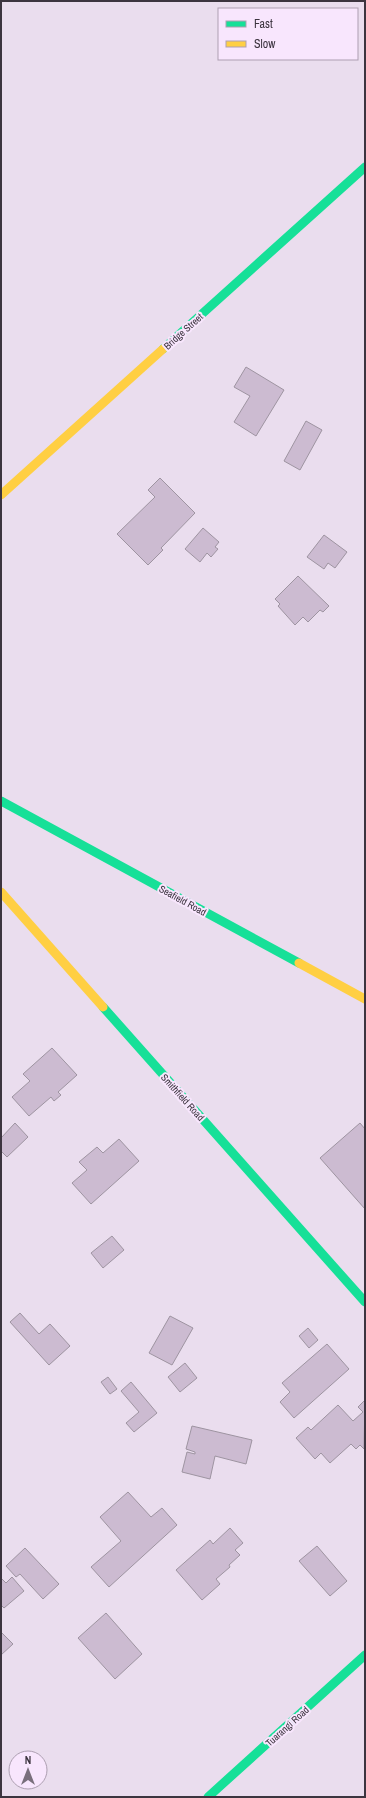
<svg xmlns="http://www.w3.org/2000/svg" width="366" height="1798" font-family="'Archivo Narrow',sans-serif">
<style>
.building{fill:#ccbbd1;stroke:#9e94a1}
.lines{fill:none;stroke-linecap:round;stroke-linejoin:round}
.fast{stroke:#16e098;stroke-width:9}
.slow{stroke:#ffcf43;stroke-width:9}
.labels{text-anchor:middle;stroke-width:4;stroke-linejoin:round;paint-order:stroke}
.street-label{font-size:10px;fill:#3c343f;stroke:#f8e6fd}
</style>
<rect width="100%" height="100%" fill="#eaddee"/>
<!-- building -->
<g class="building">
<path d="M246,367L284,390L256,436L234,422L250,396L234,387Z"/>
<path d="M306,421L322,430L300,470L284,461Z"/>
<path d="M160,478L195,513L161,548L163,550L148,565L117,534L155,497L148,490Z"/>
<path d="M203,528L219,542L215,547L218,549L211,557L207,553L200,562L185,549Z"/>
<path d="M324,535L347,552L335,568L328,563L324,569L307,557Z"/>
<path d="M298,576L329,606L323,612L320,610L308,622L303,617L295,625L278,606L280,604L275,599Z"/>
<path d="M52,1048L77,1075L58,1092L61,1095L54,1101L51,1097L29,1116L12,1097L30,1081L23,1074Z"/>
<path d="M15,1123L28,1137L7,1157L1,1151V1138Z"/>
<path d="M360,1123L365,1129V1209L320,1158Z"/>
<path d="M119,1139L139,1161L91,1204L72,1183L87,1170L79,1162L97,1147L103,1153Z"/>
<path d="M112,1236L124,1250L103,1268L91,1253Z"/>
<path d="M20,1313L39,1334L50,1324L70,1346L49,1365L10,1322Z"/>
<path d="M170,1316L193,1328L172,1365L149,1353Z"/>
<path d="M308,1328L318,1340L309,1348L299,1336Z"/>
<path d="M327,1344L349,1369L294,1418L280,1402L290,1392L282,1383Z"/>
<path d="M185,1363L197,1378L180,1392L168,1377Z"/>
<path d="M108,1377L117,1389L110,1394L101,1382Z"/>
<path d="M131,1382L157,1413L134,1432L126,1423L139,1412L121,1391Z"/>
<path d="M365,1400L364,1449L360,1445L356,1449L351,1444L330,1463L321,1453L315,1459L296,1438L308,1427L311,1430L338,1405L353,1421L363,1412L358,1407Z"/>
<path d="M192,1426L252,1440L246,1464L215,1456L210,1479L182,1472L187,1452L195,1454V1452L186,1449Z"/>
<path d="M128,1492L151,1517L162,1508L177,1525L109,1587L91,1567L121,1541L100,1517Z"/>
<path d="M230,1528L243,1543L235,1550L240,1555L229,1565L230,1567L216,1579L220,1584L202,1600L176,1570L210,1540L213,1544Z"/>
<path d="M317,1546L347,1581L330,1596L299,1561Z"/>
<path d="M25,1548L59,1584L43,1599L20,1574L16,1577L6,1566Z"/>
<path d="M12,1577L24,1591L4,1608L1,1605V1578L6,1583Z"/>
<path d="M106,1613L142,1654L115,1679L78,1638Z"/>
<path d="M1,1632L13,1644L1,1655Z"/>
</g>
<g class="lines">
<!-- fast -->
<g class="fast">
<path d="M163,349L365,167"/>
<path d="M1,801L299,963"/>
<path d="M103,1007L365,1302"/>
<path d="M208,1797L365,1655"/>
</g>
<!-- slow -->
<g class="slow">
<path d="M1,495L163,349"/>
<path d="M1,892L103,1007"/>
<path d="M299,963L365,999"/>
</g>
</g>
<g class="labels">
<!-- street labels -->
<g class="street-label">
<text transform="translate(183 331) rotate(-42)" y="4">Bridge Street</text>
<text transform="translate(183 900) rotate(29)" y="4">Seafield Road</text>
<text transform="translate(183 1097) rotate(48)" y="4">Smithfield Road</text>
<text transform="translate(287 1726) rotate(-42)" y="4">Tuarangi Road</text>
</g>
</g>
<!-- border -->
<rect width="366" height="1798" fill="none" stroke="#3c343f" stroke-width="4"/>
<!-- legend -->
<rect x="218" y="8" width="140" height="52" fill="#f8e6fd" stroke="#ad9fb1"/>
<rect x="226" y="21" width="20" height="6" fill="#16e098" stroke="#ad9fb1"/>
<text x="254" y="28" font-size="12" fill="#3c343f">Fast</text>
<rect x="226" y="41" width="20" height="6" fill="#ffcf43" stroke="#ad9fb1"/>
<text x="254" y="48" font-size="12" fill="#3c343f">Slow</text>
<!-- north arrow -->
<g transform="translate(28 1770)"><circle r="19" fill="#f8e6fd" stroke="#ad9fb1"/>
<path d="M0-3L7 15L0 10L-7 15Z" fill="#796f7c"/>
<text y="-6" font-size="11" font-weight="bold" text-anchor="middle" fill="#3c343f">N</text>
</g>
</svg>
